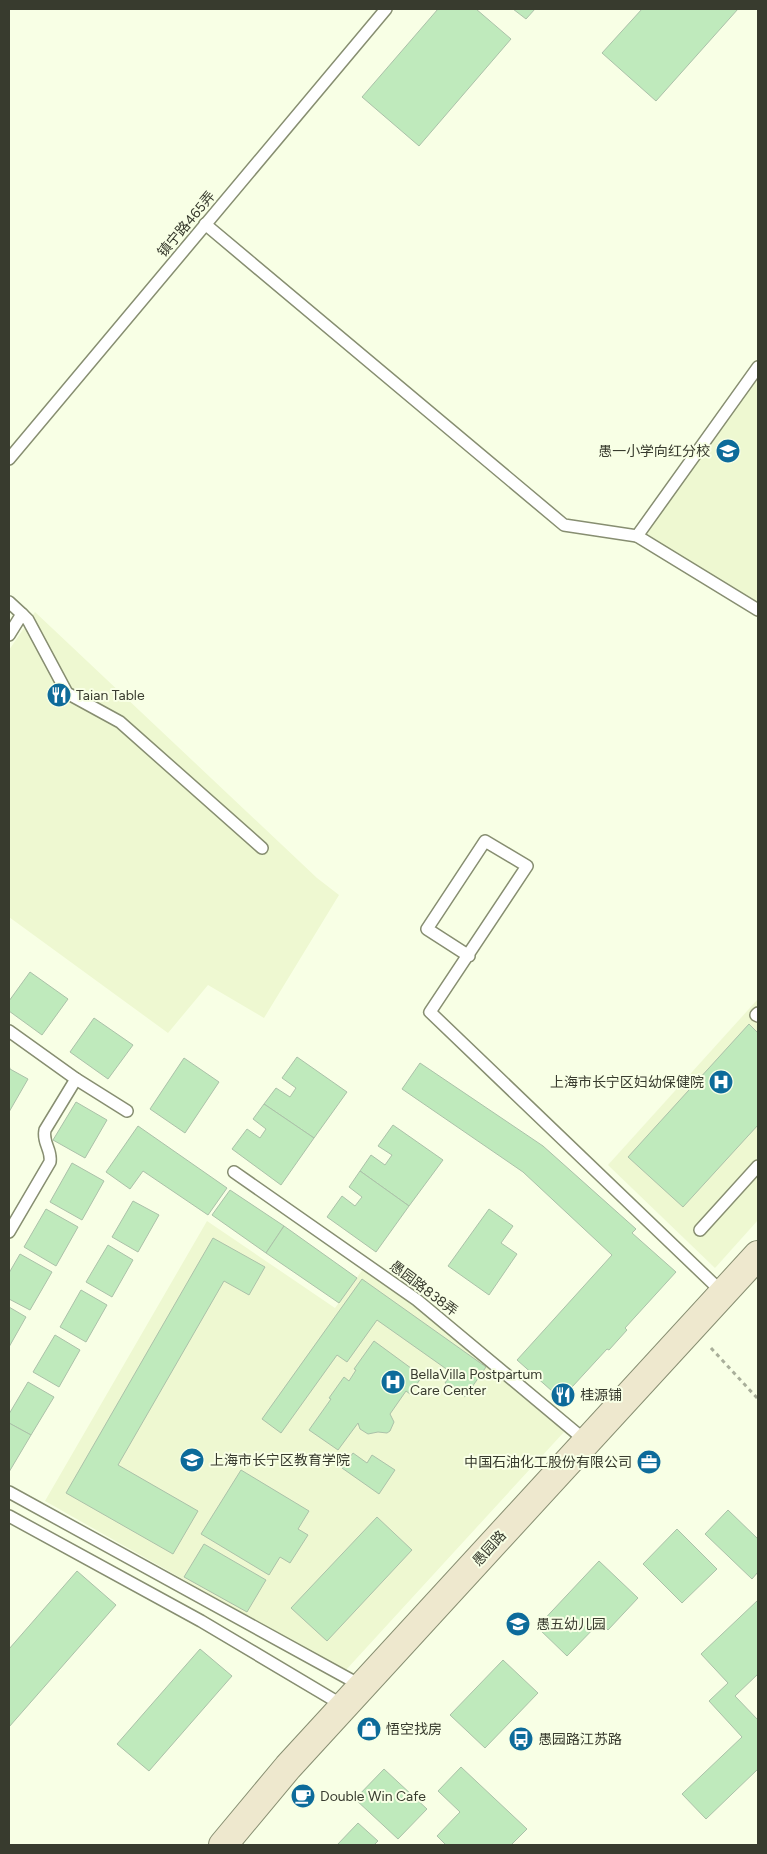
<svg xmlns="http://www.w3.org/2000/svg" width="767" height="1854" font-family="Figtree,'Noto Sans SC',sans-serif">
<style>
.built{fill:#eef8d1}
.building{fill:#bfeabc;stroke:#abc1a9}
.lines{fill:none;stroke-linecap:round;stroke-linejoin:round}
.service-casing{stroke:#878e71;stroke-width:14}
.secondary-casing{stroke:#878e71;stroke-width:30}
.path{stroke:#a9af9a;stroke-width:3;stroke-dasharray:4 4;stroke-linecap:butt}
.service{stroke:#fff;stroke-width:11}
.secondary{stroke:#eee8ce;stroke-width:28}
.labels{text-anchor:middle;stroke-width:4;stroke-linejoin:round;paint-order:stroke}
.street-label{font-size:14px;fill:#383b2e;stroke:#f8ffe5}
.poi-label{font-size:14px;fill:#383b2e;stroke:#f8ffe5;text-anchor:start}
</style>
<rect width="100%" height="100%" fill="#f8ffe5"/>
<!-- built -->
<g class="built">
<path d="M758,367V610L637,536Z"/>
<path d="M35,612L317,878L339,895L264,1018L208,985L168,1033L9,917V650Z"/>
<path d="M758,999V1220L715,1268L608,1165Z"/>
<path d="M207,1221L335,1308L363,1269L416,1307L564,1432L345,1671L45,1501Z"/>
</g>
<!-- building -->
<g class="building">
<path d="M438,9H476L511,39L419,146L362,97Z"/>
<path d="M513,9H535L526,19Z"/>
<path d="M642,9H738L656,101L602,53Z"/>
<path d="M30,972L68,999L42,1035L9,1011V1001Z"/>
<path d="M94,1018L133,1045L108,1079L70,1052Z"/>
<path d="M749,1024L758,1033V1125L683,1207L628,1157Z"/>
<path d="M297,1057L347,1092L314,1138L264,1104L276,1088L290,1097L296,1088L282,1078Z"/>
<path d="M184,1058L219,1082L185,1133L150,1109Z"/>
<path d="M420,1063L543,1146L636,1229L632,1233L676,1272L625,1328L627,1330L609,1350L607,1349L561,1399L517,1360L612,1255L523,1172L402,1089Z"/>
<path d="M9,1065L10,1069L28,1079L9,1112Z"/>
<path d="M76,1102L107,1120L85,1158L53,1140Z"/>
<path d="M264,1104L314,1138L281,1185L232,1149L247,1129L260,1138L266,1129L253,1119Z"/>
<path d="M393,1125L443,1160L409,1206L360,1171L371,1155L385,1165L392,1155L378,1146Z"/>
<path d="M138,1126L227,1188L208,1215L143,1171L130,1189L106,1172Z"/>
<path d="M72,1163L104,1181L82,1220L50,1202Z"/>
<path d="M360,1171L409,1206L376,1252L327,1217L342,1196L355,1206L362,1197L349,1187Z"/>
<path d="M230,1190L284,1226L266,1253L212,1215Z"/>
<path d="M133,1201L159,1215L138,1252L112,1237Z"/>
<path d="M46,1209L78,1227L56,1266L24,1247Z"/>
<path d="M489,1209L513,1226L501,1243L517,1254L489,1295L448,1266Z"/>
<path d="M284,1226L357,1278L339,1303L266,1253Z"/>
<path d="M213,1238L265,1267L249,1295L224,1281L118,1465L198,1511L173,1554L66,1493Z"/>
<path d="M108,1245L133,1260L112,1297L86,1282Z"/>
<path d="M20,1254L52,1272L30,1310L9,1299V1273Z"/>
<path d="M362,1279L486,1367L465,1397L445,1383L452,1373L377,1320L347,1362L337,1355L281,1433L262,1419Z"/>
<path d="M81,1290L107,1305L86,1342L60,1327Z"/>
<path d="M9,1307L26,1317L9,1347Z"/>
<path d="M55,1335L80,1350L59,1387L33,1372Z"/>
<path d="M374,1341L419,1374L418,1376L421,1378L410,1394L406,1391L390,1414L394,1422L390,1431L387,1433L378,1432L368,1434L360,1429L358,1423L338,1450L309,1430L331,1399L329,1398L344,1377L349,1381L356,1370L354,1369Z"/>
<path d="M28,1382L54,1397L31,1435L9,1423V1414Z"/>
<path d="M9,1423L31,1435L9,1472Z"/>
<path d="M353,1453L367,1463L372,1455L395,1470L379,1494L342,1468Z"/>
<path d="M241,1470L309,1511L298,1529L308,1535L290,1563L280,1557L269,1575L201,1534Z"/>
<path d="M728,1510L758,1539V1572L752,1579L705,1534Z"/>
<path d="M377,1517L412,1550L327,1641L291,1608Z"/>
<path d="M677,1529L717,1569L682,1603L643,1564Z"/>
<path d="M204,1544L266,1580L247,1612L184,1577Z"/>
<path d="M599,1561L638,1598L608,1630L600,1622L567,1656L537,1627Z"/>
<path d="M77,1571L116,1605L9,1727V1649Z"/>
<path d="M758,1600V1674L735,1696L758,1720V1769L706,1819L682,1794L742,1737L709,1701L728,1683L701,1654Z"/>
<path d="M200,1649L232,1676L149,1771L117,1744Z"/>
<path d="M503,1660L538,1693L485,1748L450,1715Z"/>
<path d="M461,1767L527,1829L511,1845H446L437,1836L460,1812L438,1791Z"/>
<path d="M384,1769L427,1809L398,1839L355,1799Z"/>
<path d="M358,1823L378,1841L374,1845H337Z"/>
</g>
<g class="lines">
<defs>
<g id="service">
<path d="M205,224L564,525L637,536L758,367"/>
<path d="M9,459L386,9"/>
<path d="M637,536L758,610"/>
<path d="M9,602L22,614L9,635"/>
<path d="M22,614L28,620L67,693L120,722L262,848"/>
<path d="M469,956L427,929L485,841L527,866L430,1012L723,1293"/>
<path d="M758,1013L756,1015L758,1016"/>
<path d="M9,1031L76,1079L127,1111"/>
<path d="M234,1172L417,1300L586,1441"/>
<path d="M700,1230L758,1166"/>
<path d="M9,1232L50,1162C52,1149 42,1143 45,1130L76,1079"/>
<path d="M9,1492L362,1686"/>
<path d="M9,1516L201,1621L344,1706"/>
</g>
<path id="secondary" d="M223,1845L288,1767L758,1255"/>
</defs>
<!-- service casing -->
<use href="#service" class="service-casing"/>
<!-- secondary casing -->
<use href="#secondary" class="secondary-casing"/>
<!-- path -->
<path class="path" d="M711,1348L758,1399"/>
<!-- service -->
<use href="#service" class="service"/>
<!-- secondary -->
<use href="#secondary" class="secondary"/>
</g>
<!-- icons -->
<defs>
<symbol id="school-disc" viewBox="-11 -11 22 22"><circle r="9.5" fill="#0d6b9a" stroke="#f8ffe5"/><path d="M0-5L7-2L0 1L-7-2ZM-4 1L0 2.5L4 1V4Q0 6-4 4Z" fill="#fff"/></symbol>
<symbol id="restaurant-disc" viewBox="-11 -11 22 22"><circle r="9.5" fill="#0d6b9a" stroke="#f8ffe5"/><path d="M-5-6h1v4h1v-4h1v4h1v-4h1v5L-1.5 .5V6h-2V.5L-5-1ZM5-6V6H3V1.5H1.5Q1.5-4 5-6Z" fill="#fff"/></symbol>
<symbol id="hospital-disc" viewBox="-11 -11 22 22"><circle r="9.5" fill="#0d6b9a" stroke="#f8ffe5"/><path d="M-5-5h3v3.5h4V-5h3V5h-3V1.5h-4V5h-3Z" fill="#fff"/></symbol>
<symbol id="office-disc" viewBox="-11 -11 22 22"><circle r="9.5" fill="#0d6b9a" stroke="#f8ffe5"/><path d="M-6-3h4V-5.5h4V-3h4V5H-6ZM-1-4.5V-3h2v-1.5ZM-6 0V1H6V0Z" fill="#fff"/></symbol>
<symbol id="shop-disc" viewBox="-11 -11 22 22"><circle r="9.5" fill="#0d6b9a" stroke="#f8ffe5"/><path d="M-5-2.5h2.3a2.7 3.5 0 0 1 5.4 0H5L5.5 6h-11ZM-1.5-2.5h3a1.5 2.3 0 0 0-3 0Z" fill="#fff"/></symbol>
<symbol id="bus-disc" viewBox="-11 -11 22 22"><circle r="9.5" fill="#0d6b9a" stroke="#f8ffe5"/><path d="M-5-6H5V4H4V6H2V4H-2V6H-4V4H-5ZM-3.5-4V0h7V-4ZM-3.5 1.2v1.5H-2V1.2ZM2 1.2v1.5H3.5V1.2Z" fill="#fff"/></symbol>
<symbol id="cafe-disc" viewBox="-11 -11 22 22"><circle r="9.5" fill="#0d6b9a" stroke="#f8ffe5"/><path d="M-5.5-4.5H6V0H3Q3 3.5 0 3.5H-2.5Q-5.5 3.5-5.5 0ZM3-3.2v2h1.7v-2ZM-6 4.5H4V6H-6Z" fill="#fff"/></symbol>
</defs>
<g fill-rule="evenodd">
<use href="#school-disc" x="714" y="437" width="28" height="28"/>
<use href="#restaurant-disc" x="45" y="681" width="28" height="28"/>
<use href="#hospital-disc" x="707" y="1068" width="28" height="28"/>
<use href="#hospital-disc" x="379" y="1368" width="28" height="28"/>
<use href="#restaurant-disc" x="549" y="1381" width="28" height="28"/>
<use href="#school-disc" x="178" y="1446" width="28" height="28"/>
<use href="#office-disc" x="635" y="1448" width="28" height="28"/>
<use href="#school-disc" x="504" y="1610" width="28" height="28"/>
<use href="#shop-disc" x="355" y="1715" width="28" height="28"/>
<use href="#bus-disc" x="507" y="1725" width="28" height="28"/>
<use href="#cafe-disc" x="289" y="1782" width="28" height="28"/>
</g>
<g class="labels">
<!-- street labels -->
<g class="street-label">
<text transform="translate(186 224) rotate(-50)" y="5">镇宁路465弄</text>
<text transform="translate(424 1288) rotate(37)" y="5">愚园路838弄</text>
<text transform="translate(489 1548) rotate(-48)" y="5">愚园路</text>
</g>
<!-- poi labels -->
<g class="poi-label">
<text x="710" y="456" text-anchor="end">愚一小学向红分校</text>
<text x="76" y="700">Taian Table</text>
<text x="704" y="1087" text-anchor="end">上海市长宁区妇幼保健院</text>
<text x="410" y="1379">BellaVilla Postpartum<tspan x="410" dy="16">Care Center</tspan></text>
<text x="580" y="1400">桂源铺</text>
<text x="210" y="1465">上海市长宁区教育学院</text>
<text x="632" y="1467" text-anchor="end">中国石油化工股份有限公司</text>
<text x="536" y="1629">愚五幼儿园</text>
<text x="386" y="1734">悟空找房</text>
<text x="538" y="1744">愚园路江苏路</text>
<text x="320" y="1801">Double Win Cafe</text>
</g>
</g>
<!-- border -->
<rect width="767" height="1854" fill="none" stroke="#383b2e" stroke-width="20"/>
</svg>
